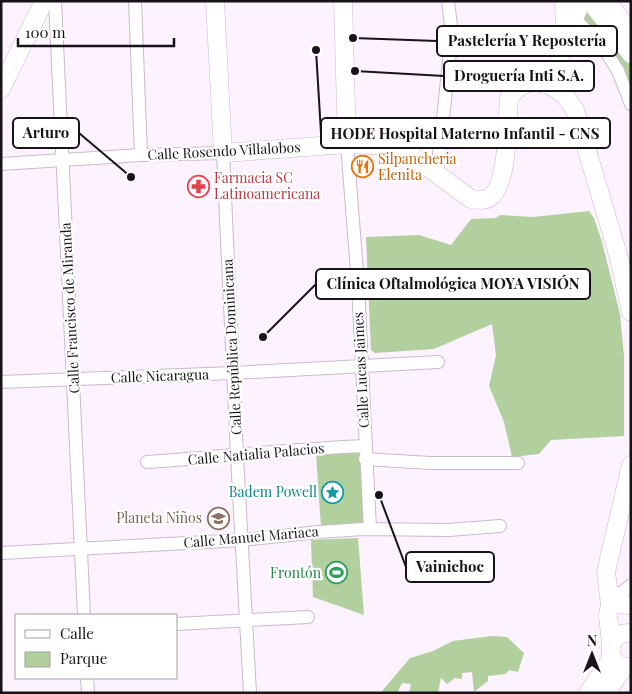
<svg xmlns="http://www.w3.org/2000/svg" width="632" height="694" font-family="'Playfair Display',serif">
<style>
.green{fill:#b2cf9e}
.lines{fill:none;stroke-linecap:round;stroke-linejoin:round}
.street-casing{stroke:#cab9cd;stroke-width:14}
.secondary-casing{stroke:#cab9cd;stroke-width:19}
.street{stroke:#fff;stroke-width:12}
.secondary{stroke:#fff;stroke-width:18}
.labels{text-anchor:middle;stroke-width:4.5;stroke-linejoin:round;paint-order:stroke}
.street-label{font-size:14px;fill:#181219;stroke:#fff}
.food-label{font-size:14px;fill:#c56008;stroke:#fff;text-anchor:start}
.health-label{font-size:14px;fill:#be3a42;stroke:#fff;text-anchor:start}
.culture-label{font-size:14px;fill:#0d838f;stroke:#fff;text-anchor:end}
.education-label{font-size:14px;fill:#785e54;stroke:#fff;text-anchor:end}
.leisure-label{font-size:14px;fill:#27864d;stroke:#fff;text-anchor:end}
.leader{fill:none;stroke:#181219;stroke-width:2}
.callout-dot{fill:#181219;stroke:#fff;stroke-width:2}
.callout{fill:#fff;stroke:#181219;stroke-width:2}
.callout-label{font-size:15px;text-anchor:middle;font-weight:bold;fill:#181219}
</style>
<rect width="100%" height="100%" fill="#fdf2ff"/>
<!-- green -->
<g class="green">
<path d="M587,12L607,33L631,65V89L583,21Z"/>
<path d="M589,211L594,218L602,242L620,314L624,356V436L551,440L539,454L512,457L504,422L489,386L496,355L492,324L434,349L375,353L371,350L366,237L419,235L451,245L471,219L496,218L500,215L533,217Z"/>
<path d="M361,451L365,524L321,527L316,454Z"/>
<path d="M358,538L364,615L313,597L311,540Z"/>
<path d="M492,636L507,637L524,653L518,672L509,670L506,674L488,676V681L474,692L472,672L462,673V679L455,678L447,684L441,678L438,693H409L411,684L402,683L397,693H384L382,691L410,658L433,651L453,641Z"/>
</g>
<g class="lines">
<defs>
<g id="street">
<path d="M55,1L84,615"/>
<path d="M135,1L141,155"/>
<path d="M574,19L602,45L618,71L631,104"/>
<path d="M347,144L358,285L370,529"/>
<path d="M1,164L141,155L223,153L237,456L250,693"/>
<path d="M437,174L452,34L448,1"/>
<path d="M1,382L233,373L438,362"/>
<path d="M365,459L430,463H518"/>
<path d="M147,462C220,457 292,449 365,446"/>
<path d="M2,553L242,540L319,532L363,529L448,530L500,526"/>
<path d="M609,595L623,592L631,585"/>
<path d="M176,624L308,617"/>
<path d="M87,678L88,693"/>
</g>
<g id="secondary">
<path d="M215,1L223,153L347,144L393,146L407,152L471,199C477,200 484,201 489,198C509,185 507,121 509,98C522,79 542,78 560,92C566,96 571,104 575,110L619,258L631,312"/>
<path d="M343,1L347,144"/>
<path d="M590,1L631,54"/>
<path d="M607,1L631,34"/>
<path d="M565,31L574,19L581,1"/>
<path d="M1,89L44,1"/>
<path d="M561,92L559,62L565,31L564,1"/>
<path d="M610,604L631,605"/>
<path d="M631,633C604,631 604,669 631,667"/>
<path d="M611,644L608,615L610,604L606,572L631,465"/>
<path d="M588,693L612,658"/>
<path d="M606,693L624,667"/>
</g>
</defs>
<!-- street casing -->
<use href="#street" class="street-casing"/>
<!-- secondary casing -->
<use href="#secondary" class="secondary-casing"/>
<!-- street -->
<use href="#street" class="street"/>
<!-- secondary -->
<use href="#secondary" class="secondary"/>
</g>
<!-- icons -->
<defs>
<symbol id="restaurant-ring" viewBox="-11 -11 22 22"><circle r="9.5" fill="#fff" stroke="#e8710a" stroke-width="1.5"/><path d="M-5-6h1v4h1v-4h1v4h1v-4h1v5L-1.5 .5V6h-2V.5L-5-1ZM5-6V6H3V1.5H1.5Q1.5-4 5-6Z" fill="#e8710a"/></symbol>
<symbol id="pharmacy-ring" viewBox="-11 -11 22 22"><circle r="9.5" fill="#fff" stroke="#e0444e" stroke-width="1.5"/><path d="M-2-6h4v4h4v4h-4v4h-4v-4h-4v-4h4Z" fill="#e0444e"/></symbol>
<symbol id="sight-ring" viewBox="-11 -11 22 22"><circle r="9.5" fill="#fff" stroke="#0f9aa8" stroke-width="1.5"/><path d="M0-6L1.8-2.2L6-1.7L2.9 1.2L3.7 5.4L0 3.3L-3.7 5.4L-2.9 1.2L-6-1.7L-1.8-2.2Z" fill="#0f9aa8"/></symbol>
<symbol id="school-ring" viewBox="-11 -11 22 22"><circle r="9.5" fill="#fff" stroke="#8d6e63" stroke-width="1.5"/><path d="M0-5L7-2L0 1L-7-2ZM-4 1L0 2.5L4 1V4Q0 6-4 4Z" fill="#8d6e63"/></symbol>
<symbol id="stadium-ring" viewBox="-11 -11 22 22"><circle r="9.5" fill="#fff" stroke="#2e9e5b" stroke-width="1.5"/><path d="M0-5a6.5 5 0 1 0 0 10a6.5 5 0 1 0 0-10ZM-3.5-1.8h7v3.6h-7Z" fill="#2e9e5b"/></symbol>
</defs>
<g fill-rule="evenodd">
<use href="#restaurant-ring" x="350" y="154" width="25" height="25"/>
<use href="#pharmacy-ring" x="186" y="174" width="25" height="25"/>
<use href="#sight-ring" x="320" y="480" width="25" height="25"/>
<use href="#school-ring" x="206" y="506" width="25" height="25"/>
<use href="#stadium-ring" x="324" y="560" width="25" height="25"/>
</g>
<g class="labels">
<!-- street labels -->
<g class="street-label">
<text transform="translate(224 151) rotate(-3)" y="5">Calle Rosendo Villalobos</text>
<text transform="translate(70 308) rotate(-93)" y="5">Calle Francisco de Miranda</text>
<text transform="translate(232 347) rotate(-93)" y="5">Calle República Dominicana</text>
<text transform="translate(361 370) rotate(-93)" y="5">Calle Lucas Jaimes</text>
<text transform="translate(160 376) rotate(-2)" y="5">Calle Nicaragua</text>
<text transform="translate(256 454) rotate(-5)" y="5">Calle Natialia Palacios</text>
<text transform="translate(251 537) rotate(-5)" y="5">Calle Manuel Mariaca</text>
</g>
<!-- food labels -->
<g class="food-label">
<text x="378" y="164">Silpancheria<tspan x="378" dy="16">Elenita</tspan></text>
</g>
<!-- health labels -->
<g class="health-label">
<text x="214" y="183">Farmacia SC<tspan x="214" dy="16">Latinoamericana</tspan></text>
</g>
<!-- culture labels -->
<g class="culture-label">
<text x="317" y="497">Badem Powell</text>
</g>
<!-- education labels -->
<g class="education-label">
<text x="202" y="523">Planeta Niños</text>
</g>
<!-- leisure labels -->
<g class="leisure-label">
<text x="321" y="578">Frontón</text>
</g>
</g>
<!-- callouts -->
<path class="leader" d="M353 38L437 41M355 71L444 76M131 177L79 133M316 50L321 133M263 337L316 284M379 495L406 567"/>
<g class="callout-dot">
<circle cx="353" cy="38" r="5"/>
<circle cx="355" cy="71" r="5"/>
<circle cx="131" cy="177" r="5"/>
<circle cx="316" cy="50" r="5"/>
<circle cx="263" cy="337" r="5"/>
<circle cx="379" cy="495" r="5"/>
</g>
<g class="callout">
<rect x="437" y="26" width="180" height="30" rx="5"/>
<rect x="444" y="61" width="150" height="30" rx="5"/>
<rect x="13" y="118" width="66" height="30" rx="5"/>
<rect x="321" y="118" width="289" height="30" rx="5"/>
<rect x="316" y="269" width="274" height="30" rx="5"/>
<rect x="406" y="552" width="88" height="30" rx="5"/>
</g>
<g class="callout-label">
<text x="527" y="46">Pastelería Y Repostería</text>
<text x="519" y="81">Droguería Inti S.A.</text>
<text x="46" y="138">Arturo</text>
<text x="465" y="139">HODE Hospital Materno Infantil - CNS</text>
<text x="453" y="289">Clínica Oftalmológica MOYA VISIÓN</text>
<text x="450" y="572">Vainichoc</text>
</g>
<!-- border -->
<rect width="632" height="694" fill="none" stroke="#181219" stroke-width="5"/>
<!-- legend -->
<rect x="15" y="614" width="162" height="65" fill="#ffffff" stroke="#a3a0a3"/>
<rect x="25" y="630" width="25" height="8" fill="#ffffff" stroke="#a3a0a3"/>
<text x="60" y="639" font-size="15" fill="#181219">Calle</text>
<rect x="25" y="652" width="25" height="15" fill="#b2cf9e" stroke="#a3a0a3"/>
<text x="60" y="664" font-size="15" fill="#181219">Parque</text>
<!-- north arrow -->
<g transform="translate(592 654)" stroke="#ffffff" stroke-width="4" paint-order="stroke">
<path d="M0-4L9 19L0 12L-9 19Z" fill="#181219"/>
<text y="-8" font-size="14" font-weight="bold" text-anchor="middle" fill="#181219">N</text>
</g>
<!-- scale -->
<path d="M18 38v8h156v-8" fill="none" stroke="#181219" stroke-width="2.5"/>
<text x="25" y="38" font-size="15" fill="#181219" stroke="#ffffff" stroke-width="4" paint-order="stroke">100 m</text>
</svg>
